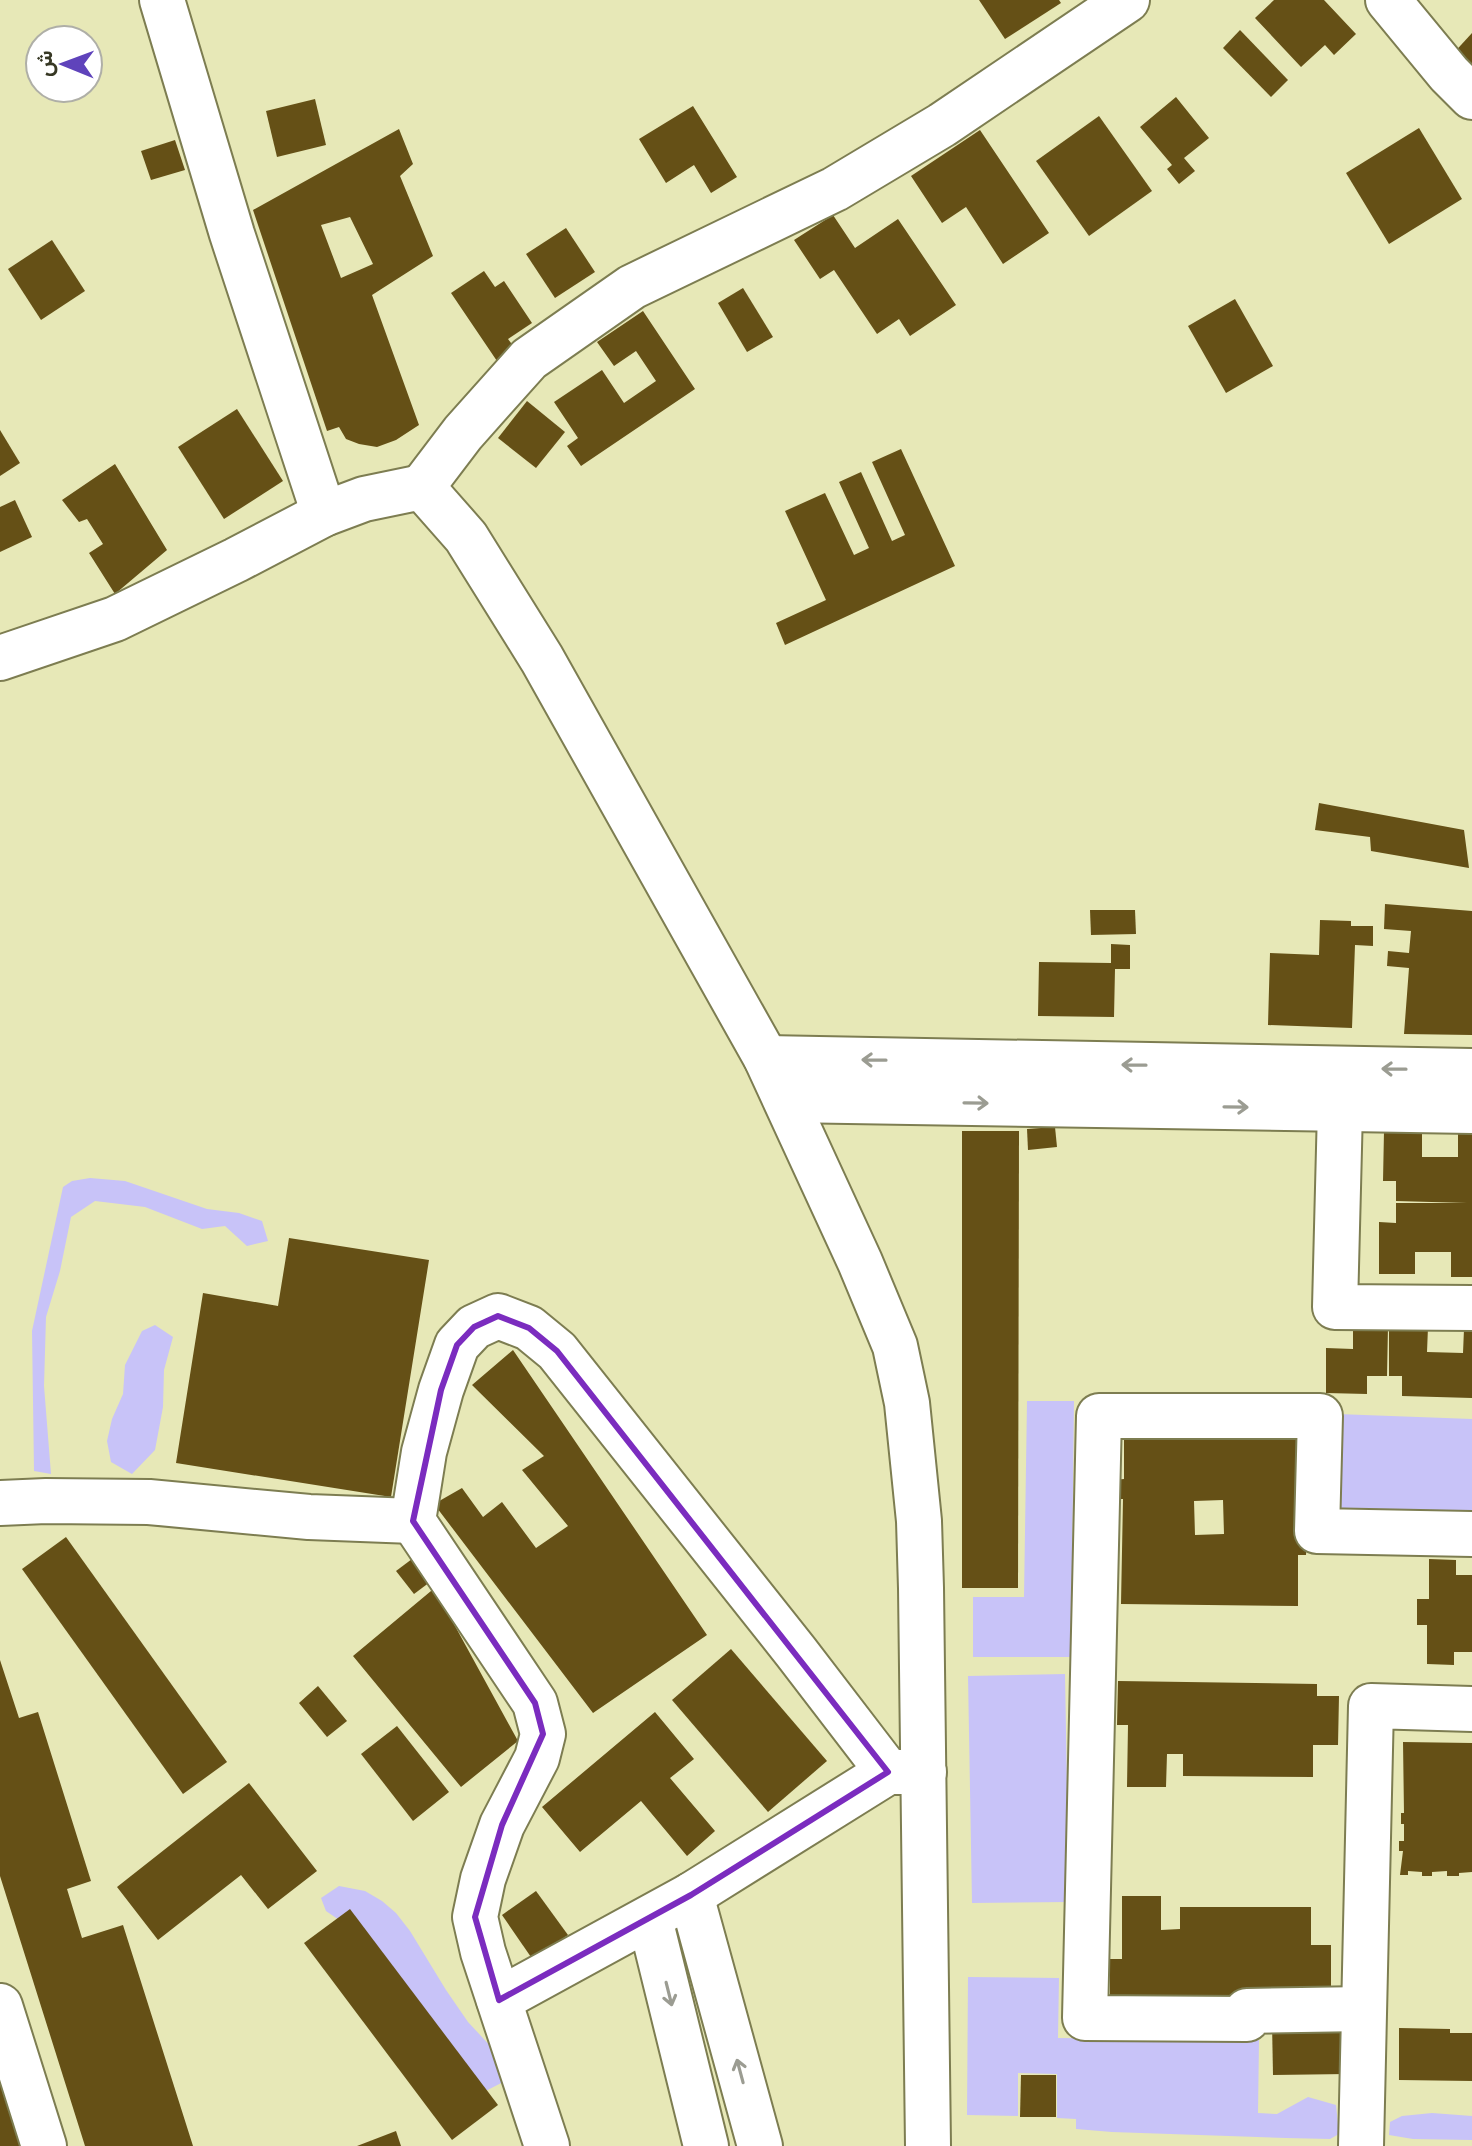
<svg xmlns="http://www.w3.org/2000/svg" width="1472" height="2146" font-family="'Archivo Narrow',Vazirmatn,sans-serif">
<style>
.green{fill:#c8c3f8}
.building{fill:#655016;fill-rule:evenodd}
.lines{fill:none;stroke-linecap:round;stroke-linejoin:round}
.minor-casing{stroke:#7d7d51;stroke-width:48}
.minor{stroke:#fff;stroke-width:44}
.oneway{stroke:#9b9c92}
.marked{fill:none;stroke:#7b2cbf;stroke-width:6;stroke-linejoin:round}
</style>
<rect width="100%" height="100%" fill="#e7e8b7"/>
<!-- green -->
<g class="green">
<path d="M90,1178L125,1181L207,1209L239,1213L262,1221L268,1241L247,1246L225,1226L202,1229L145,1207L95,1201L71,1217L60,1271L46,1317L44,1386L51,1474L34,1471L32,1331L63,1187L72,1181Z"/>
<path d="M155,1325L173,1337L164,1370L163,1407L155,1450L132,1474L111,1462L107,1441L112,1419L123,1394L125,1365L142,1331Z"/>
<path d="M1027,1401H1074L1071,1657H973V1597H1024Z"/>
<path d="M1337,1414L1472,1419V1513L1334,1508Z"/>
<path d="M1065,1674L1069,1902L972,1903L968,1676Z"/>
<path d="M339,1886L365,1891L382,1901L396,1913L410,1931L446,1990L468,2022L494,2050L507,2080L478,2095L358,1933L326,1911L321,1898Z"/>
<path d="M968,1977L1059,1978L1058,2038L1259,2040L1258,2113L1277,2114L1308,2097L1336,2105L1339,2134L1330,2139L1286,2138L1112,2132L1076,2129V2119L1057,2118V2074L1018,2073V2116L967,2115Z"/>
<path d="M1432,2113L1472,2116V2140L1413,2139L1389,2135L1390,2122L1402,2116Z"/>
</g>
<!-- building -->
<g class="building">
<path d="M979,0H1059L1061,3L1005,39Z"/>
<path d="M1274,0H1324L1356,34L1334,55L1325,45L1301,67L1255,18Z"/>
<path d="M1240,30L1288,80L1271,97L1223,48Z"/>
<path d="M1472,33V78L1450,57Z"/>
<path d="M1176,97L1209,138L1184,158L1195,171L1179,184L1167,169L1172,165L1140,127Z"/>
<path d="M315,99L326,145L277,157L266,111Z"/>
<path d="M693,106L737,177L711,193L694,165L666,183L639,139Z"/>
<path d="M1099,116L1152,191L1089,236L1036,161Z"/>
<path d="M1419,128L1462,199L1389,244L1346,173Z"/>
<path d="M399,129L413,164L400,176L433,256L372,295L419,425L396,440L377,447L359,444L346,439L339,427L327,431L253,210ZM350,217L373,264L341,278L321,225Z"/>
<path d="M980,130L1049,233L1003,264L966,207L942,223L911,176Z"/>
<path d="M175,140L185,170L151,180L141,151Z"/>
<path d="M833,215L855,248L898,219L956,305L910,336L899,319L877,334L834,270L820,279L794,240Z"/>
<path d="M566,228L595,272L555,298L526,254Z"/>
<path d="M52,240L85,291L41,320L8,269Z"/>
<path d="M484,271L495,287L504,281L532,323L508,339L517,351L499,364L451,293Z"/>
<path d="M743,288L773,337L747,352L718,303Z"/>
<path d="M1235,299L1273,366L1226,393L1188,326Z"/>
<path d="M643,311L695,389L581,466L567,446L578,438L554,402L602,370L624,403L656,381L636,351L614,366L597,342Z"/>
<path d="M527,401L565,432L536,468L498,438Z"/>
<path d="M237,409L283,481L224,519L178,447Z"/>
<path d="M0,430L20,463L0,476Z"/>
<path d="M901,449L955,566L785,645L776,623L826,600L785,511L825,493L854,555L869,548L839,482L861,472L892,541L905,535L872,462Z"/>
<path d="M115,464L167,550L115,594L89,553L103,544L87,519L79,522L62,500Z"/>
<path d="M15,500L32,537L0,552V507Z"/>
<path d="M1319,803L1464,830L1469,868L1371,851L1370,837L1315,830Z"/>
<path d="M1385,904L1472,911V1035L1404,1034L1409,968L1387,966L1388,951L1409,953L1411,931L1384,929Z"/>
<path d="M1090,910H1135L1136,934L1091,935Z"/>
<path d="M1320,920L1351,921V926H1373V946L1355,945L1352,1028L1268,1025L1270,953L1319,955Z"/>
<path d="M1111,944L1130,945V969H1115L1114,1017L1038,1016L1039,962L1111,963Z"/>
<path d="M1055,1127L1057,1147L1028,1150L1027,1129Z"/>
<path d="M962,1131H1019L1018,1588H962Z"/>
<path d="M1384,1131L1422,1133V1157H1458V1134H1472V1277H1451V1252H1415V1274H1379V1222L1396,1223V1203H1467L1396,1201V1181H1383Z"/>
<path d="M289,1238L429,1260L391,1497L176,1463L203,1293L278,1306Z"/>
<path d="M1353,1325L1388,1326L1387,1376H1367V1394L1326,1393V1348L1353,1349Z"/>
<path d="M1389,1327H1428L1427,1352L1463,1353L1464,1329H1472V1398L1402,1396V1376H1389Z"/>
<path d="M513,1350L707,1635L593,1713L434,1504L462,1488L483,1517L502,1502L536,1548L568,1526L522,1470L544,1456L472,1385Z"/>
<path d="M1124,1428L1298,1430L1307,1536L1306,1555H1298V1606L1121,1604L1123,1499H1113V1480L1124,1479ZM1223,1500L1224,1534L1195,1535L1194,1501Z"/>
<path d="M66,1537L227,1762L183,1794L22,1569Z"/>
<path d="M416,1556L434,1579L414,1594L396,1571Z"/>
<path d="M1429,1559L1456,1560V1575H1472V1652H1454V1665L1427,1664V1625H1417V1599H1429Z"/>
<path d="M437,1586L449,1615L518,1741L461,1787L353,1656Z"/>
<path d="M731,1649L827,1761L768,1812L672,1700Z"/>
<path d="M0,1660L19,1718L38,1712L91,1881L67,1889L82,1938L123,1925L193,2146H85L0,1876Z"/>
<path d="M1118,1681L1317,1684V1696H1339L1338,1745H1313V1777L1183,1776V1754H1167L1166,1787H1127L1128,1725H1117Z"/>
<path d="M318,1686L347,1721L327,1737L299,1703Z"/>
<path d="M655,1712L694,1759L670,1778L715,1831L687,1856L641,1801L580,1852L542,1807Z"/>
<path d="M397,1726L449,1792L413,1821L361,1754Z"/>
<path d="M1403,1742L1472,1743V1872L1459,1873V1876H1447V1871L1432,1872V1876H1422V1872L1408,1871V1875H1400L1403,1851H1399V1841H1404V1824H1401V1813H1404Z"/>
<path d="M249,1783L317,1871L268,1909L241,1875L158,1940L117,1887Z"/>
<path d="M536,1891L568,1935L533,1960L502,1915Z"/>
<path d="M1122,1896H1161V1930L1180,1929V1907H1311V1945H1331V1995L1110,2001V1959H1122Z"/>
<path d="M350,1909L498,2105L452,2140L304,1943Z"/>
<path d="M1347,2022V2074L1273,2075L1272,2023Z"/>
<path d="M1399,2028L1450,2029V2033H1472V2081L1399,2080Z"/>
<path d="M1021,2075H1056V2117H1020Z"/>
<path d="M0,2084H1L21,2146H0Z"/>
<path d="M396,2131L401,2146H357Z"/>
</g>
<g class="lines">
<defs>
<g id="minor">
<path d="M162,0L232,234L324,514"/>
<path d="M1388,0L1449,74L1472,97"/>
<path d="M422,487L463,433L529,359L632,287L835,189L942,125L1127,0"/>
<path d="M0,658L115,619L236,560L324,514L364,499L422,487L466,537L542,659L766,1058L860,1262L895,1346L907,1403L919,1521L921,1588L928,2146"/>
<path d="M766,1058L1472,1071"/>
<path d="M786,1100L1472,1111"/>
<path d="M1340,1109L1335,1307L1472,1308"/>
<path d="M0,1503L46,1501L149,1502L309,1517L413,1521"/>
<path d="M691,1895L760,2146"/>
<path d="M650,1919L706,2146"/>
<path d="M499,2000L691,1895L888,1772"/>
<path d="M0,2006L44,2146"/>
<path d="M1364,2009L1247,2011V2019L1085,2018L1099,1416H1320L1317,1531L1472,1534"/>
<path d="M547,2146L483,1952L475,1917L483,1879L502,1825L537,1758L543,1734L535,1703L413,1521L424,1452L441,1390L457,1345L474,1327L498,1316L529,1328L557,1351L796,1652L888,1772H924"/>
<path d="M1361,2146L1371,1706L1472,1709"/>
</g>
</defs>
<!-- minor casing -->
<use href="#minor" class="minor-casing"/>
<!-- minor -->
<use href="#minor" class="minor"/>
</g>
<!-- one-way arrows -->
<defs><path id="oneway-shaft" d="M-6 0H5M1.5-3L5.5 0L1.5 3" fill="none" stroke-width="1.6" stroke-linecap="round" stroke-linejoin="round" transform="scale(2)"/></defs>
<g class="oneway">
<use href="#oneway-shaft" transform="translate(874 1060) rotate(-179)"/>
<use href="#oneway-shaft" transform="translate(1134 1065) rotate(-179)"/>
<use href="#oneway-shaft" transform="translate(1394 1069) rotate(-179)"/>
<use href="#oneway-shaft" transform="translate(976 1103) rotate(1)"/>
<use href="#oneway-shaft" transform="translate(1236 1107) rotate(1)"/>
<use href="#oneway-shaft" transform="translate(669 1994) rotate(76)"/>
<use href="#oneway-shaft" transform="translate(740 2071) rotate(-105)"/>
</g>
<!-- marked area -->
<path class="marked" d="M498,1316L529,1328L557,1351L888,1772L691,1895L499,2000L475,1917L502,1825L543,1734L535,1703L413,1521L441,1390L457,1345L474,1327Z"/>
<!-- north arrow -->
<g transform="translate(64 64) rotate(271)"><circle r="38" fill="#ffffff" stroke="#afafa7" stroke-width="2"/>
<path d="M0-6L14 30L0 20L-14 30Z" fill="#5f43bb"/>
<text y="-12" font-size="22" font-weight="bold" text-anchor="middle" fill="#373824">ش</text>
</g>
</svg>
